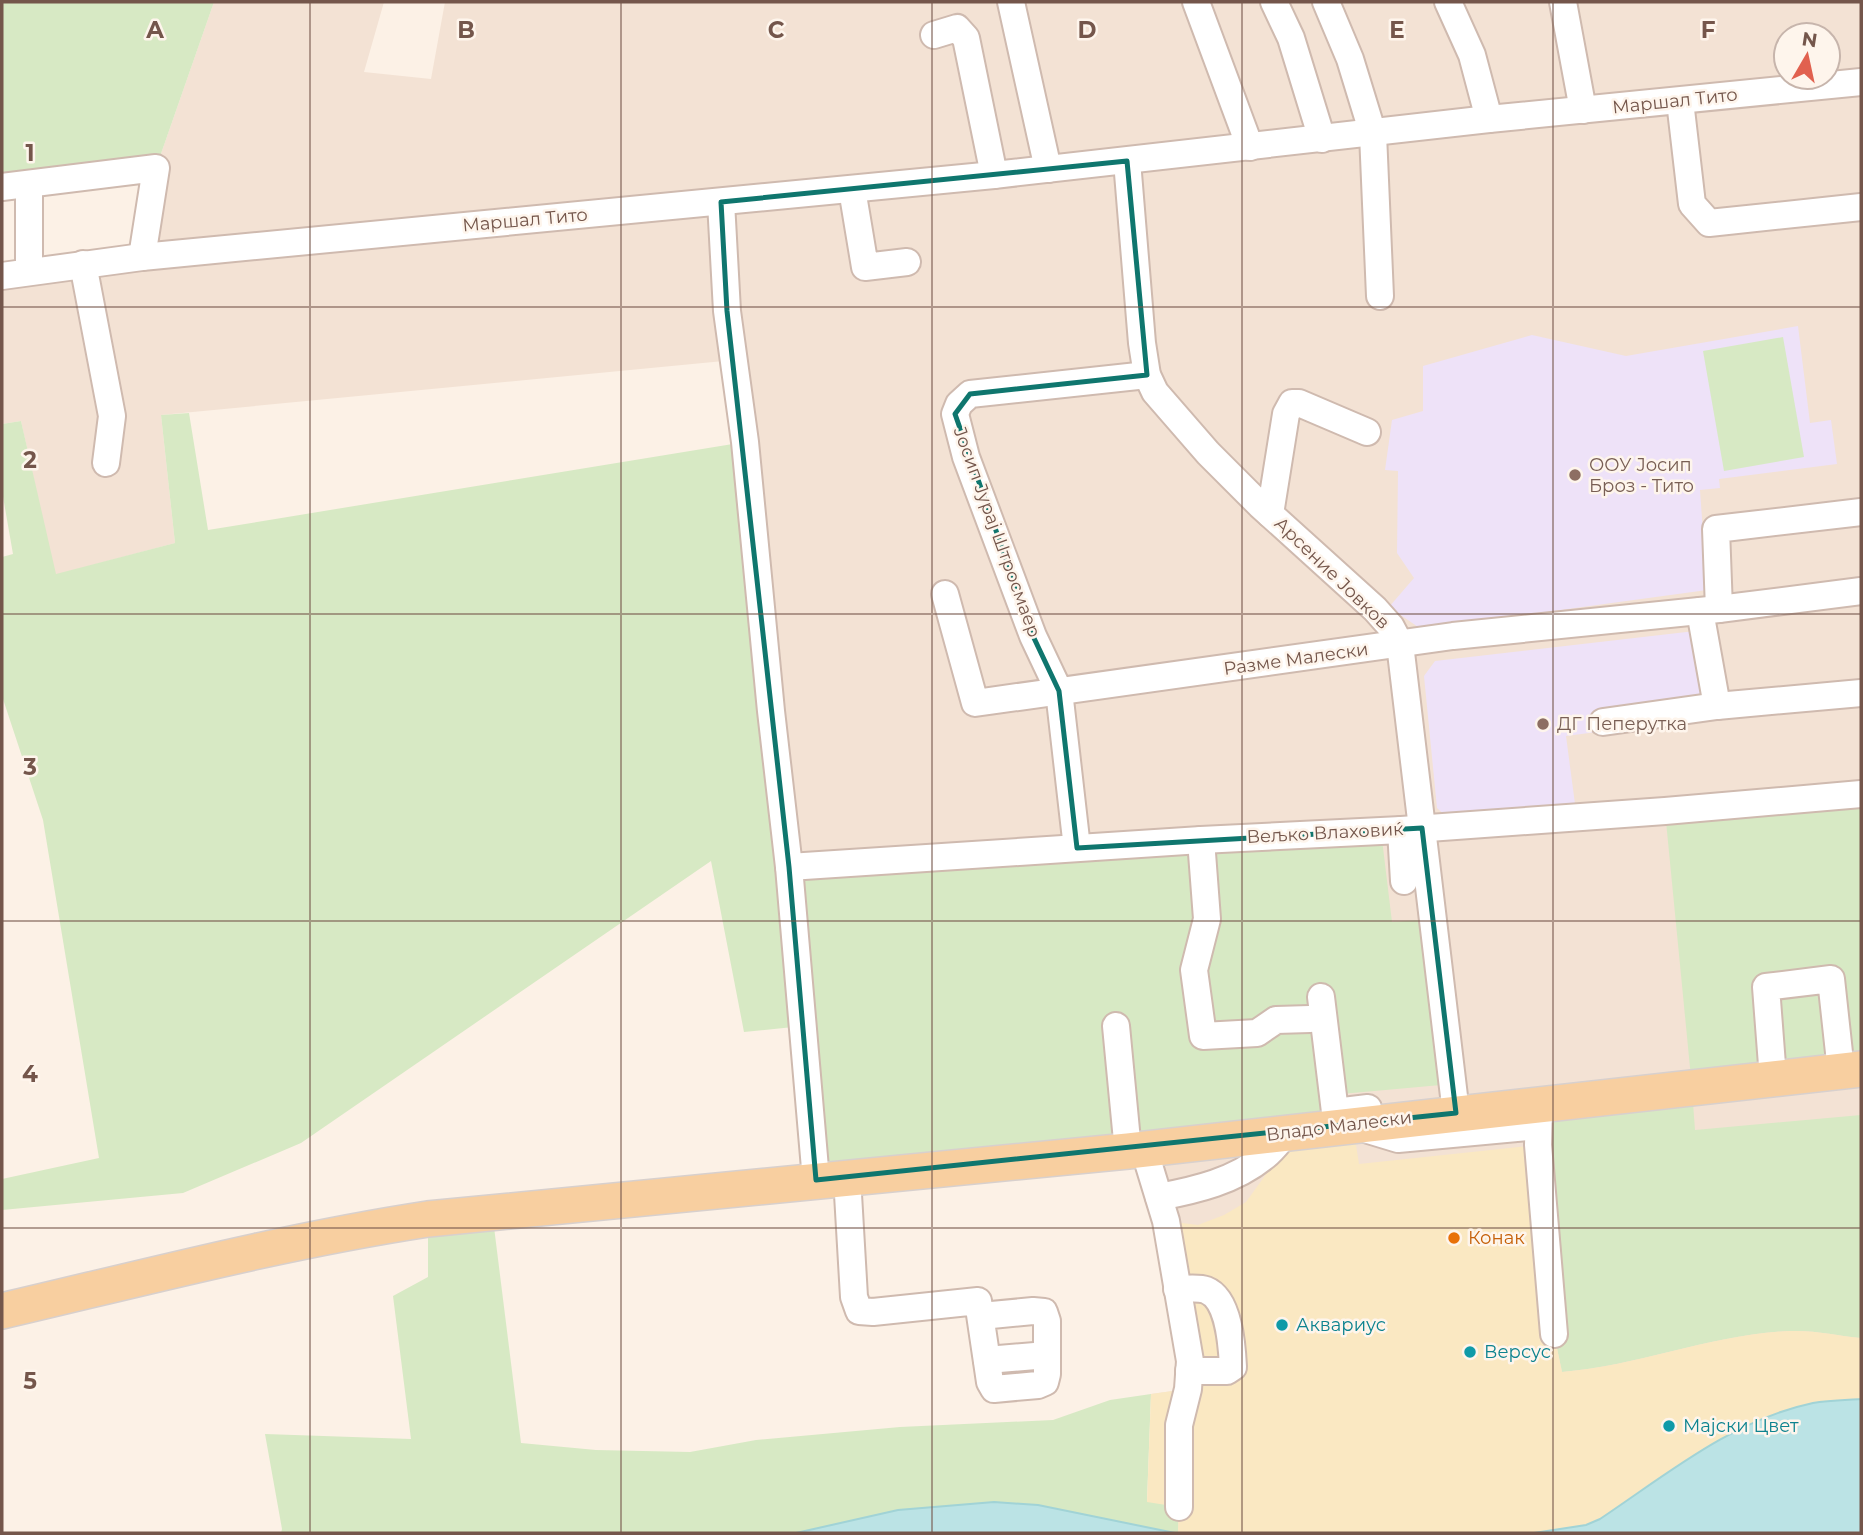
<svg xmlns="http://www.w3.org/2000/svg" width="1863" height="1535" font-family="Montserrat,sans-serif">
<style>
.residential{fill:#f3e2d4;fill-rule:evenodd}
.education{fill:#eee2f8}
.green{fill:#d7e9c4}
.sand{fill:#fae8c2}
.water{fill:#bbe3e5;stroke:#a1d3d6;stroke-width:2}
.lines{fill:none;stroke-linecap:round;stroke-linejoin:round}
.minor-casing{stroke:#cfbaaf;stroke-width:30}
.major-casing{stroke:#d8d0cd;stroke-width:38}
.minor{stroke:#fff;stroke-width:26}
.major{stroke:#f8cfa0;stroke-width:35}
.marked{fill:none;stroke:#0f766e;stroke-width:5;stroke-linejoin:round}
.grid{fill:none;stroke:#74564b;stroke-width:2;stroke-opacity:0.55}
.education-dot{fill:#8d6e63;stroke:#fef5ec;stroke-width:2.5}
.food-dot{fill:#e8710a;stroke:#fef5ec;stroke-width:2.5}
.culture-dot{fill:#0f9aa8;stroke:#fef5ec;stroke-width:2.5}
.labels{text-anchor:middle;stroke-width:5;stroke-linejoin:round;paint-order:stroke}
.street-label{font-size:18px;fill:#74564b;stroke:#fef5ec}
.education-label{font-size:18px;fill:#785e54;stroke:#fef5ec;text-anchor:start}
.food-label{font-size:18px;fill:#c56008;stroke:#fef5ec;text-anchor:start}
.culture-label{font-size:18px;fill:#0d838f;stroke:#fef5ec;text-anchor:start}
.grid-label{font-size:23px;text-anchor:middle;font-weight:bold;fill:#74564b;stroke:#fef5ec;stroke-width:5;stroke-linejoin:round;paint-order:stroke}
</style>
<rect width="100%" height="100%" fill="#fcf1e6"/>
<!-- residential -->
<path class="residential" d="M214,2H384L364,72L431,79L445,2H1861V1399L1814,1403L1600,1519L1534,1533H1178L1179,1507L1151,1394L1187,1389L1144,1149L816,1180L734,360L161,415L175,543L55,575L21,421L2,424V276L142,257L156,168ZM1786,35H1828V77H1786Z"/>
<!-- education -->
<g class="education">
<path d="M1798,326L1810,423L1831,420L1837,464L1719,479L1720,488L1700,490L1707,590L1421,629L1389,607L1414,578L1397,553L1398,471L1385,470L1392,420L1423,411V366L1532,335L1626,356Z"/>
<path d="M1695,631L1704,718L1566,736L1575,804L1450,820L1437,808L1424,676L1435,661Z"/>
</g>
<!-- green -->
<g class="green">
<path d="M2,2H214L156,168L2,187Z"/>
<path d="M1783,337L1804,457L1724,471L1703,351Z"/>
<path d="M189,413L208,530L745,442L789,867L1381,831L1392,922L1433,919L1452,1084L1319,1096L1322,1128L816,1180L803,1026L744,1032L711,861L301,1143L183,1193L2,1210V1179L99,1158L43,820L2,696V557L13,554L2,491V424L21,421L56,574L175,543L161,415Z"/>
<path d="M1861,794V1069L1692,1089L1695,1130L1861,1115V1338C1839,1336 1814,1330 1791,1331C1713,1334 1639,1366 1562,1372L1554,1334L1539,1106L1692,1088L1665,811Z"/>
<path d="M492,1211L521,1443L596,1450L690,1452L756,1440L900,1427L1053,1420L1110,1400L1151,1394L1147,1501L1179,1507L1178,1533H281L282,1529L265,1434L411,1439L393,1296L428,1277V1219Z"/>
</g>
<!-- sand -->
<path class="sand" d="M1353,1125L1359,1164L1538,1145L1554,1334L1562,1372C1639,1366 1713,1334 1791,1331C1814,1330 1839,1336 1861,1338V1399L1814,1403L1600,1519L1586,1525L1534,1533H1178L1179,1507L1147,1502L1151,1394L1187,1389L1166,1221L1198,1225L1224,1215L1246,1202L1298,1130Z"/>
<!-- water -->
<g class="water">
<path d="M1861,1399V1533H1534L1586,1525L1600,1519C1666,1475 1732,1420 1813,1403C1828,1400 1845,1400 1861,1399Z"/>
<path d="M994,1502L1038,1505L1175,1533H796L898,1510Z"/>
</g>
<g class="lines">
<defs>
<g id="minor">
<path d="M1011,2L1048,169"/>
<path d="M1196,2L1250,147"/>
<path d="M1274,2L1291,38L1322,139"/>
<path d="M1326,2L1350,59L1373,134L1380,296"/>
<path d="M1448,2L1472,55L1489,119"/>
<path d="M1563,2L1583,110"/>
<path d="M934,35L957,28L966,38L994,175"/>
<path d="M1680,101L1692,204L1709,223L1861,207"/>
<path d="M1127,161L1142,343L1147,375L1155,392L1208,453L1260,505L1375,609L1391,627L1400,644L1456,1113"/>
<path d="M29,184V271"/>
<path d="M2,187L156,168L142,257"/>
<path d="M852,189L865,267L907,262"/>
<path d="M721,202L727,311L745,442L771,711L789,867L816,1180"/>
<path d="M83,264L112,416L106,463"/>
<path d="M2,276L142,257L994,175L1489,119L1861,82"/>
<path d="M1270,514L1286,414L1292,403H1299L1367,432"/>
<path d="M945,594L975,703L1453,636L1719,609L1861,591"/>
<path d="M1719,609L1716,529L1861,512"/>
<path d="M1700,611L1717,706L1861,693"/>
<path d="M1603,722L1717,706"/>
<path d="M1401,830L1404,881"/>
<path d="M1201,840L1207,919L1194,970L1203,1036L1257,1033L1276,1020L1310,1019"/>
<path d="M1077,848L1059,691L1033,636L966,457L955,414L959,404L970,394L1147,375"/>
<path d="M789,867L1201,840L1401,830L1665,811L1861,794"/>
<path d="M1321,997L1335,1112L1368,1108"/>
<path d="M1116,1026L1128,1151"/>
<path d="M1773,1078L1766,987L1831,979L1841,1071"/>
<path d="M1539,1106L1538,1145L1554,1334"/>
<path d="M1365,1129L1398,1139L1538,1126"/>
<path d="M1144,1149L1166,1221L1190,1361L1188,1389L1179,1425V1507"/>
<path d="M847,1177L854,1297L859,1311L873,1312L978,1301L990,1382L994,1389L1038,1385L1045,1382L1047,1374V1321L1044,1312L1033,1311L981,1316"/>
<path d="M1159,1197C1196,1190 1235,1181 1265,1156C1273,1150 1280,1140 1287,1132"/>
<path d="M1177,1289C1186,1289 1198,1287 1206,1290C1229,1299 1232,1346 1233,1367L1227,1371H1189"/>
<path d="M987,1360L1047,1355"/>
</g>
<path id="major" d="M2,1311C143,1278 284,1241 428,1219L1128,1151L1861,1069"/>
</defs>
<!-- minor casing -->
<use href="#minor" class="minor-casing"/>
<!-- major casing -->
<use href="#major" class="major-casing"/>
<!-- minor -->
<use href="#minor" class="minor"/>
<!-- major -->
<use href="#major" class="major"/>
</g>
<!-- marked area -->
<path class="marked" d="M1127,161L1147,375L970,394L955,414L1033,636L1059,691L1077,848L1422,828L1456,1113L816,1180L789,867L727,311L721,202Z"/>
<!-- grid -->
<path class="grid" d="M310,2V1533M621,2V1533M932,2V1533M1242,2V1533M1553,2V1533M2,307H1861M2,614H1861M2,921H1861M2,1228H1861"/>
<!-- markers -->
<g class="education-dot">
<circle cx="1575" cy="475" r="7"/>
<circle cx="1543" cy="724" r="7"/>
</g>
<circle class="food-dot" cx="1454" cy="1238" r="7"/>
<g class="culture-dot">
<circle cx="1282" cy="1325" r="7"/>
<circle cx="1470" cy="1352" r="7"/>
<circle cx="1669" cy="1426" r="7"/>
</g>
<g class="labels">
<!-- street labels -->
<g class="street-label">
<text transform="translate(1675 101) rotate(-6)" y="6">Маршал Тито</text>
<text transform="translate(525 220) rotate(-5)" y="6">Маршал Тито</text>
<text transform="translate(997 532) rotate(70)" y="6">Јосип Јурај Штросмаер</text>
<text transform="translate(1332 573) rotate(44)" y="6">Арсение Јовков</text>
<text transform="translate(1296 659) rotate(-8)" y="6">Разме Малески</text>
<text transform="translate(1325 833) rotate(-3)" y="6">Вељко Влаховиќ</text>
<text transform="translate(1339 1126) rotate(-7)" y="6">Владо Малески</text>
</g>
<!-- education labels -->
<g class="education-label">
<text x="1589" y="471">ООУ Јосип<tspan x="1589" dy="21">Броз - Тито</tspan></text>
<text x="1557" y="730">ДГ Пеперутка</text>
</g>
<!-- food labels -->
<g class="food-label">
<text x="1468" y="1244">Конак</text>
</g>
<!-- culture labels -->
<g class="culture-label">
<text x="1296" y="1331">Аквариус</text>
<text x="1484" y="1358">Версус</text>
<text x="1683" y="1432">Мајски Цвет</text>
</g>
</g>
<g class="grid-label">
<text x="155" y="38">A</text>
<text x="466" y="38">B</text>
<text x="776" y="38">C</text>
<text x="1087" y="38">D</text>
<text x="1397" y="38">E</text>
<text x="1708" y="38">F</text>
<text x="30" y="161">1</text>
<text x="30" y="468">2</text>
<text x="30" y="775">3</text>
<text x="30" y="1082">4</text>
<text x="30" y="1389">5</text>
</g>
<!-- border -->
<rect width="1863" height="1535" fill="none" stroke="#74564b" stroke-width="7"/>
<!-- north arrow -->
<g transform="translate(1807 56) rotate(9)"><circle r="33" fill="#fef5ec" stroke="#c7b5ac" stroke-width="2"/>
<path d="M0-5L12 26L0 18L-12 26Z" fill="#e1614f"/>
<text y="-10" font-size="19" font-weight="bold" text-anchor="middle" fill="#74564b">N</text>
</g>
</svg>
